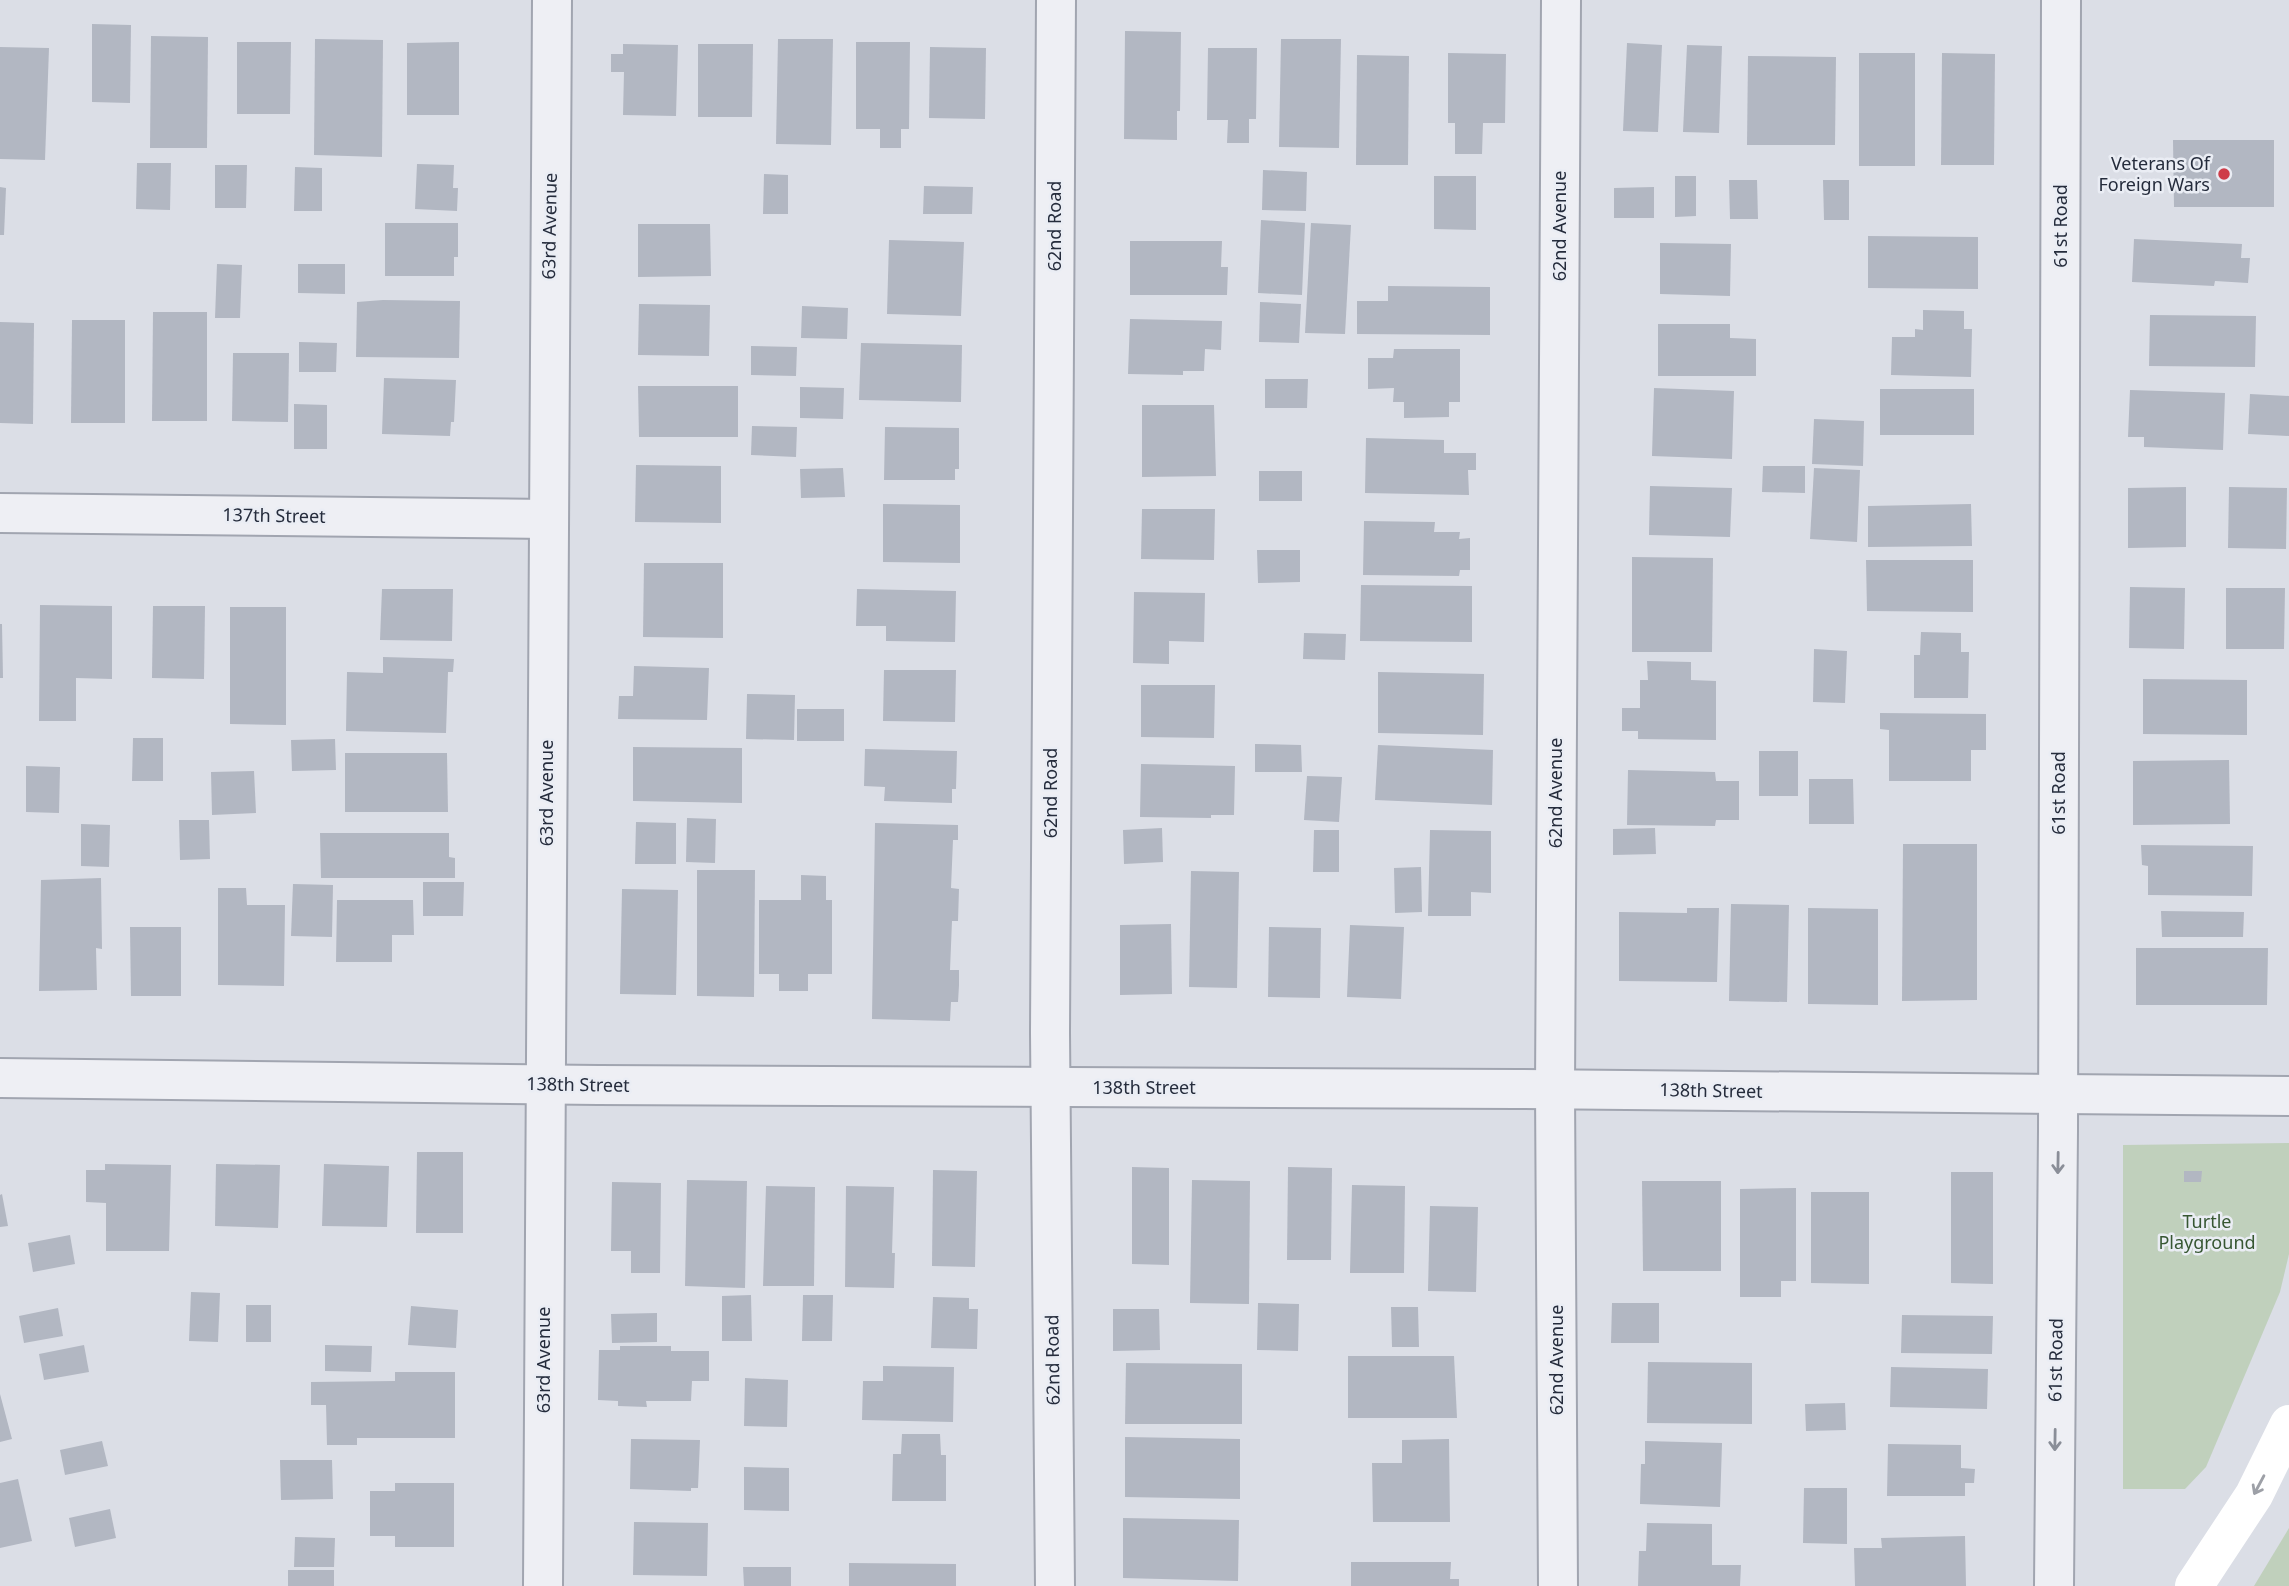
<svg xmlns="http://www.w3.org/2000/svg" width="2289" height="1586" font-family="'Noto Sans',sans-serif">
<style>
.green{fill:#c0d0bc}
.building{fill:#b2b7c2}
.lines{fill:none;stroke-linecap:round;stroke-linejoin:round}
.minor-casing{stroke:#a1a5b0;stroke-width:42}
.minor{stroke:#eeeff4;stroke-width:38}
.secondary{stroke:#fff;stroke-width:38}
.oneway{stroke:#8a8e98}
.oneway2{stroke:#9da0a7}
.poi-dot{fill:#ce3d49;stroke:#eaedf4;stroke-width:2.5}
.labels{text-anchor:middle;stroke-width:5;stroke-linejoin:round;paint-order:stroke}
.poi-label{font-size:18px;fill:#252c3c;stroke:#eaedf4;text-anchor:end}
.street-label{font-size:18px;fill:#252c3c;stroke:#eaedf4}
.park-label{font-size:18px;fill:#375732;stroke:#eaedf4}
</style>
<rect width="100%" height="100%" fill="#dbdee6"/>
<!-- green -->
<g class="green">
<path d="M2289,1143V1254L2280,1292L2206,1467L2185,1489H2123V1145Z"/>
<path d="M2289,1528V1586H2254Z"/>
</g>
<!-- building -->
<g class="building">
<path d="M92,24L131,25L130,103L92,102Z"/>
<path d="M1125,31L1181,32L1180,111H1177V140L1124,139Z"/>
<path d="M151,36L208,37L207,148H150Z"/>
<path d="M315,39L383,40L382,157L314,155Z"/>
<path d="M778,39H833L831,145L776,144Z"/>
<path d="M1281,39H1341L1339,148L1279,147Z"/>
<path d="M237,42H291L290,114H237Z"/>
<path d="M459,42V115H407V43Z"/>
<path d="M856,42H910L909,129H901V148H880V129H856Z"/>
<path d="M1627,43L1662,45L1658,132L1623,131Z"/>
<path d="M623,44L678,45L676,116L623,115L624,72H611V54H623Z"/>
<path d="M698,44H753L752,117H698Z"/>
<path d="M1687,45L1722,46L1719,133L1683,132Z"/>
<path d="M0,47L49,48L45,160L0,159Z"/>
<path d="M930,47L986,48L985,119L929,118Z"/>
<path d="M1208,48H1257L1256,119H1249V143H1227L1228,120H1207Z"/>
<path d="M1448,53L1506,54L1505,123H1483L1482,154H1455V123H1448Z"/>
<rect x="1859" y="53" width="56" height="113"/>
<path d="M1942,53L1995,54L1994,165H1941Z"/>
<path d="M1357,55L1409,56L1408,165H1356Z"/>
<path d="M1748,56L1836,57L1835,145H1747Z"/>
<path d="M2173,140H2274V207H2174Z"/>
<path d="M137,163H171L170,210L136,209Z"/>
<path d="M417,164L454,165L453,188H458L457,211L415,209Z"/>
<path d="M215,165H247L246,208H215Z"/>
<path d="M295,167L322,168V211H294Z"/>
<path d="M1263,170L1307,172L1306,211L1262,210Z"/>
<path d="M764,174L788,175V214H763Z"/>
<path d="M1434,176H1476V230L1434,229Z"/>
<path d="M1675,176H1696V216L1675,217Z"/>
<path d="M1729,180H1757L1758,219H1730Z"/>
<path d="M1823,180H1849V220H1824Z"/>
<path d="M924,186L973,187L972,214H923Z"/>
<path d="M0,187L6,188L4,235H0Z"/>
<path d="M1654,187V218H1614V188Z"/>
<path d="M1261,220L1305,223L1302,295L1258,293Z"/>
<path d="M385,223H458V257H454V276H385Z"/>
<path d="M1311,223L1351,225L1345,334L1305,333Z"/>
<path d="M638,224H710L711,276L638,277Z"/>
<path d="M1868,236L1978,237V289L1868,288Z"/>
<path d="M2134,239L2242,244L2241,258H2250L2248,283L2215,281L2214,286L2132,282Z"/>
<path d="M889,240L964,242L961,316L887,314Z"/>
<path d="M1130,241H1222L1221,267H1228L1227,295H1130Z"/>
<path d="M1660,243L1731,244L1730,296L1660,294Z"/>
<path d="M217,264L242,265L240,318H215Z"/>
<path d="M298,264H345V294L298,293Z"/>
<path d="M1388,286L1490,287V335L1357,334V301H1388Z"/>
<path d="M383,300L460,301L459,358L356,357L357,302Z"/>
<path d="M1260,302L1301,304L1299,343L1259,342Z"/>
<path d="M639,304L710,305L709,356L638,355Z"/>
<path d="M802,306L848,308L847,339L801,338Z"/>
<path d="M1923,310L1964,311V329H1972L1971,377L1891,375L1892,337H1915V329L1923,330Z"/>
<path d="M153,312H207V421H152Z"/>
<path d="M2150,315L2256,316L2255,367L2149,366Z"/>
<path d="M1130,319L1222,321L1221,350L1205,349L1204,371H1183V375L1128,374Z"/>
<path d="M72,320H125V423H71Z"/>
<path d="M0,322L34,323L33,424L0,423Z"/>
<path d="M1658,324H1730V338L1756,339V376H1658Z"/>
<path d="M299,342L337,343L336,372H299Z"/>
<path d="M861,343L962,345L961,402L859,400Z"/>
<path d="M751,346L797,347L796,376L751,375Z"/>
<path d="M1394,349H1460V402H1449V417L1404,418V402H1393L1394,388L1368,389V358H1393Z"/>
<path d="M233,353H289L288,422L232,421Z"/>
<path d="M384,378L456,380L454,422H451L450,436L382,434Z"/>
<path d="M1265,379H1308L1307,408H1265Z"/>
<path d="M638,386H738V437H639Z"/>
<path d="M800,387L844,388L843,419L800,418Z"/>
<path d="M1654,388L1734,391L1732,459L1652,456Z"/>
<rect x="1880" y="389" width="94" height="46"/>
<path d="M2130,390L2225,393L2223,450L2144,447V437H2128Z"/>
<path d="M2250,394L2289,396V436L2248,434Z"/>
<path d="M294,404L327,405V449H294Z"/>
<path d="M1142,405H1214L1216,476L1142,477Z"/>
<path d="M1814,419L1864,421L1863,466L1812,464Z"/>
<path d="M752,426L797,427L796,457L751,455Z"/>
<path d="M885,427L959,428V469H955V480H884Z"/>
<path d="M1366,438L1444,440V453H1476V470H1468L1469,495L1365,493Z"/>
<path d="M636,465L721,466V523L635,522Z"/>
<path d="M1763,466H1805V493L1762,492Z"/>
<path d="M843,468L845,497L801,498L800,469Z"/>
<path d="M1814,468L1860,470L1857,542L1810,539Z"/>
<rect x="1259" y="471" width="43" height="30"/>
<path d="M1650,486L1732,488L1730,537L1649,535Z"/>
<path d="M2186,487V547L2128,548V488Z"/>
<path d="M2229,487L2287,488L2286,549L2228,548Z"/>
<path d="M883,504L960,505V563L883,562Z"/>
<path d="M1971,504L1972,546L1868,547V506Z"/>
<path d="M1142,509H1215L1214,560L1141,559Z"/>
<path d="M1364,521L1435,522L1434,532H1460L1459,539L1470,538V570H1460L1459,576L1363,575Z"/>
<path d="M1257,550H1300V582L1258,583Z"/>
<path d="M1632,557L1713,558L1712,652H1632Z"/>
<path d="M1866,560H1973V612L1867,611Z"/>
<path d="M644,563H723V638L643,637Z"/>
<path d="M1361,585L1472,586V642L1360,641Z"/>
<path d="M2130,587L2185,588L2184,649L2129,648Z"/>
<path d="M2226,588H2285L2284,649H2226Z"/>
<path d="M382,589H453L452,641L380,640Z"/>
<path d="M857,589L956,591L955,642L886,641V626H856Z"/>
<path d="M1134,592L1205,593L1204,642L1169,641V664L1133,663Z"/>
<path d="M40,605L112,606V679L76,678V721H39Z"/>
<path d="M153,606H205L204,679L152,678Z"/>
<path d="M230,607H286V725L230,724Z"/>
<path d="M0,624H2L3,678H0Z"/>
<path d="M1921,632L1961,633V652H1969L1968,698H1914V655H1920Z"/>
<path d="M1304,633L1346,634L1345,660L1303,659Z"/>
<path d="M1814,649L1847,651L1845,703L1813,702Z"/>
<path d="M383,657L454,659L453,672H448L446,733L346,731L347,672L383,673Z"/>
<path d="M1647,661L1691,662V680L1716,681V740L1638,739V731H1622V708H1640V680H1648Z"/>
<path d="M634,666L709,668L707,720L618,719L619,696H633Z"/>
<path d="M884,670H956L955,722L883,721Z"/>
<path d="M1378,672L1484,674L1483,735L1378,733Z"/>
<path d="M2143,679L2247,680V735L2143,734Z"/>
<path d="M1141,685H1215L1214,738L1141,737Z"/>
<path d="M747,694L795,695L794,740L746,739Z"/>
<rect x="797" y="709" width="47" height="32"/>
<path d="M1880,713L1986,714V750H1971V781H1889V730L1880,729Z"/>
<path d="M133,738H163V781H132Z"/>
<path d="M335,739L336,770L292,771L291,740Z"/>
<path d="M1255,744L1301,745L1302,772H1255Z"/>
<path d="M1378,745L1493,750L1492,805L1375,800Z"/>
<path d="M633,747L742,748V803L633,801Z"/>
<path d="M865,749L957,751L956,789H952V803L884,801L885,787L864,786Z"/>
<rect x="1759" y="751" width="39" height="45"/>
<path d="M345,753H447L448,812H345Z"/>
<path d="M2229,760L2230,824L2133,825V761Z"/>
<path d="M1141,764L1235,766L1234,815H1211V818L1140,817Z"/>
<path d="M26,766L60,767L59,813L26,812Z"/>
<path d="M1628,770L1715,772L1716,781H1739V820H1716L1715,826L1627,825Z"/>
<path d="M254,771L256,813L212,815L211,772Z"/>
<path d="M1307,776L1342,777L1339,822L1304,820Z"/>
<path d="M1809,779H1853L1854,824H1809Z"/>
<path d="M687,818L716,819L715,863L686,862Z"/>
<path d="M179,820H209L210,859L180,860Z"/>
<path d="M636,822L676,823V864H635Z"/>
<path d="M875,823L958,825V840H953L951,888L959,889L958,921H952L950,970H959V985L958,1002H951L950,1021L872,1019Z"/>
<path d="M81,824L110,825L109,867L81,866Z"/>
<path d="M1162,828L1163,862L1124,864L1123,830Z"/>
<path d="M1655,828L1656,854L1613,855V829Z"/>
<path d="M1314,830H1339V872H1313Z"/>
<path d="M1430,830L1491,831V893L1471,892V916H1428Z"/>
<path d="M320,833H449V857L455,858V878H321Z"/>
<path d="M1903,844H1977V1000L1902,1001Z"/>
<path d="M2141,845L2253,846L2252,896L2148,895V866L2142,865Z"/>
<path d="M1421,867L1422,912L1395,913L1394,868Z"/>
<path d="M697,870H755L754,997L697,996Z"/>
<path d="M1191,871L1239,872L1237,988L1189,987Z"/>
<path d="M801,875L826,876V900H832V974H808V991H779V974H759V900H801Z"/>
<path d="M101,878L102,949L96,948L97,990L39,991L41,880Z"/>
<path d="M423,882H464L463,916H423Z"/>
<path d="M293,884L333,885L332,937L291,936Z"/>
<path d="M218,888H246L247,905H285L284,986L218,985Z"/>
<path d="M622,889L678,890L676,995L620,994Z"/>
<path d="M337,900H413L414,935H392V962H336Z"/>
<path d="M1731,904L1789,905L1787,1002L1729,1001Z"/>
<path d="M1687,908H1719L1717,982L1619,981V912L1687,913Z"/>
<path d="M1808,908L1878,909V1005L1808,1004Z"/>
<path d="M2161,911L2244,912L2243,937H2162Z"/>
<path d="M1171,924L1172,994L1120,995V925Z"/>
<path d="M1350,925L1404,927L1401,999L1347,997Z"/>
<path d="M130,927H181V996H131Z"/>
<path d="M1269,927L1321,928L1320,998L1268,997Z"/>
<path d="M2136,948H2268L2267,1005H2136Z"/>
<path d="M417,1152H463V1233H416Z"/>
<path d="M105,1164L171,1165L169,1251H106V1203L86,1202V1170H105Z"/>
<path d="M216,1164L280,1165L278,1228L215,1226Z"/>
<path d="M324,1164L389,1166L387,1227L322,1226Z"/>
<path d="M1132,1167L1169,1168V1265L1132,1264Z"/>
<path d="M1288,1167L1332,1168L1331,1260H1287Z"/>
<path d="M933,1170L977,1171L975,1267L932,1266Z"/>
<path d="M2184,1171H2202L2201,1182H2184Z"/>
<path d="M1951,1172H1993V1284L1951,1283Z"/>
<path d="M687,1180L747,1181L745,1288L685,1286Z"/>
<path d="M1192,1180L1250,1181L1249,1304L1190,1303Z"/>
<path d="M1642,1181H1721V1271H1643Z"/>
<path d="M612,1182L661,1183L660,1273H631V1251H611Z"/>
<path d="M1352,1185L1405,1186L1404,1273H1350Z"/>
<path d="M766,1186L815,1187L814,1286H763Z"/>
<path d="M846,1186L894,1187L892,1253H895L894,1288L845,1287Z"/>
<path d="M1796,1188V1281H1781V1297H1740V1189Z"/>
<path d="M1811,1192H1869V1284L1811,1283Z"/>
<path d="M2,1194L8,1226L0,1227V1195Z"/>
<path d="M1430,1206L1478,1207L1476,1292L1428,1291Z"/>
<path d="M70,1235L75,1264L33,1272L28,1243Z"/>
<path d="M191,1292L220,1293L218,1342L189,1341Z"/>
<path d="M751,1295L752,1341H722V1296Z"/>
<path d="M803,1295H833L832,1341H802Z"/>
<path d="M933,1297L969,1298V1309H978L977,1349L931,1348Z"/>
<path d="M1258,1303L1299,1304L1298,1351L1257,1350Z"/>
<path d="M1612,1303H1659V1343H1611Z"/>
<rect x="246" y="1305" width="25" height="37"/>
<path d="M411,1306L458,1310L456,1348L408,1345Z"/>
<path d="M1391,1307H1418L1419,1347H1392Z"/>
<path d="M58,1308L63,1336L24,1343L19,1316Z"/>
<path d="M1113,1309H1159L1160,1350L1113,1351Z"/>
<path d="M657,1313V1342L612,1343L611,1314Z"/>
<path d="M1902,1315L1993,1316L1992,1354L1901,1353Z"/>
<path d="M84,1345L89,1372L44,1380L39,1354Z"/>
<path d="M325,1345L372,1346L371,1372L325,1371Z"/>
<path d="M620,1346H671V1351H709V1381H692L691,1401H646L647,1407L618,1406V1401L598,1400L599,1350H620Z"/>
<path d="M1348,1356H1454L1457,1418H1348Z"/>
<path d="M1648,1362L1752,1363V1424L1647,1423Z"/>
<path d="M1126,1363L1242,1364V1424H1125Z"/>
<path d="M883,1366L954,1367L953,1422L862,1420L863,1381H883Z"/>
<path d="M1891,1367L1988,1369L1987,1409L1890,1407Z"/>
<path d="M395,1372H455V1438H357V1445H327L326,1405H311V1382L395,1381Z"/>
<path d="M745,1378L788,1380L787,1427L744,1426Z"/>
<path d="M0,1394L12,1439L0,1442Z"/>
<path d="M1845,1403L1846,1430L1806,1431L1805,1404Z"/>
<path d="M902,1434H940L941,1455H946V1501H892L893,1454H901Z"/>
<path d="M1125,1437L1240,1439V1499L1125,1497Z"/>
<path d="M631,1439L700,1440L698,1488H691V1491L630,1489Z"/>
<path d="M1449,1439L1450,1522H1373L1372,1463H1402V1440Z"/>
<path d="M102,1441L108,1466L65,1475L60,1450Z"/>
<path d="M1645,1441L1722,1443L1720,1507L1640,1504L1641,1464H1645Z"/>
<path d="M1888,1444L1961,1445V1468L1975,1469L1974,1483H1965V1496H1887Z"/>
<path d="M280,1460H332L333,1499L281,1500Z"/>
<path d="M744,1467L789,1468V1511L744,1510Z"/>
<path d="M18,1479L32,1541L0,1548V1483Z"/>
<path d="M395,1483H454V1547H395V1536H370V1491H395Z"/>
<path d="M1804,1488H1847V1544L1803,1543Z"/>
<path d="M110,1509L116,1538L75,1547L69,1518Z"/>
<path d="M1123,1518L1239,1520L1238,1581L1123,1578Z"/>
<path d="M634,1522L708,1523L707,1576L633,1575Z"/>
<path d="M1647,1523L1712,1524V1565H1741L1740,1586H1638L1639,1551H1646Z"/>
<path d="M1965,1536L1966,1586H1855L1854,1548H1882L1881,1538Z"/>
<path d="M295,1537L335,1538L334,1567H294Z"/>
<path d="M1351,1562H1451L1450,1579H1459V1586H1351Z"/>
<path d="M849,1563L956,1564V1586H849Z"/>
<path d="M743,1567H791V1586H744Z"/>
<rect x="288" y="1570" width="46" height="16"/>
</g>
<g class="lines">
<defs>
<g id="minor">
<path d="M0,513L547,519"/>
<path d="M0,1078L598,1085L1516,1089L2289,1096"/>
<path d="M543,1586L552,0"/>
<path d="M1055,1586L1050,1033L1056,0"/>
<path d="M1558,1586L1555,1089L1561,0"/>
<path d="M2054,1586L2058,1131L2061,0"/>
</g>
</defs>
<!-- minor casing -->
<use href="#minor" class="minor-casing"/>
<!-- minor -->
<use href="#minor" class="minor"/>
<!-- secondary -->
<path class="secondary" d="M2194,1586L2254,1495L2289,1424"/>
</g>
<!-- one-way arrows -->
<defs><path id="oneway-shaft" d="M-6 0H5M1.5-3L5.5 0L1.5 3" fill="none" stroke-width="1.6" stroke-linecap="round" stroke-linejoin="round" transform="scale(1.75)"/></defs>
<g class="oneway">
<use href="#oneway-shaft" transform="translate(2058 1163) rotate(91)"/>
<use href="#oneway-shaft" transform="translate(2055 1440) rotate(91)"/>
</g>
<use class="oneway2" href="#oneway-shaft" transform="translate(2259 1485) rotate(118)"/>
<!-- markers -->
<circle class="poi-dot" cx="2224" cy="174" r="7"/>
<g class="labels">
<!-- poi labels -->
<g class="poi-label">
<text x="2210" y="170">Veterans Of<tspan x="2210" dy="21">Foreign Wars</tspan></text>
</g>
<!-- street labels -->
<g class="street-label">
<text transform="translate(550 226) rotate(-89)" y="6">63rd Avenue</text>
<text transform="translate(1055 226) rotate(-90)" y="6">62nd Road</text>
<text transform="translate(1560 226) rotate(-90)" y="6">62nd Avenue</text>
<text transform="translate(2061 226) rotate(-90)" y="6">61st Road</text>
<text transform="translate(274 516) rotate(1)" y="6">137th Street</text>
<text transform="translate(547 793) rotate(-90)" y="6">63rd Avenue</text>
<text transform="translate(1051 793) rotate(-90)" y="6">62nd Road</text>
<text transform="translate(1556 793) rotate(-90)" y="6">62nd Avenue</text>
<text transform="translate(2059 793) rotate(-90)" y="6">61st Road</text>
<text transform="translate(578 1085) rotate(1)" y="6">138th Street</text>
<text x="1144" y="1094">138th Street</text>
<text transform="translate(1711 1091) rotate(1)" y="6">138th Street</text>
<text transform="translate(544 1360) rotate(-90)" y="6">63rd Avenue</text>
<text transform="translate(1053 1360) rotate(-91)" y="6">62nd Road</text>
<text transform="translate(1557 1360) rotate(-90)" y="6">62nd Avenue</text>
<text transform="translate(2056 1360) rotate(-89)" y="6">61st Road</text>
</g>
<!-- park labels -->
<g class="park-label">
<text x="2207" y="1228">Turtle<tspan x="2207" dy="21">Playground</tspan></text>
</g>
</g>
</svg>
